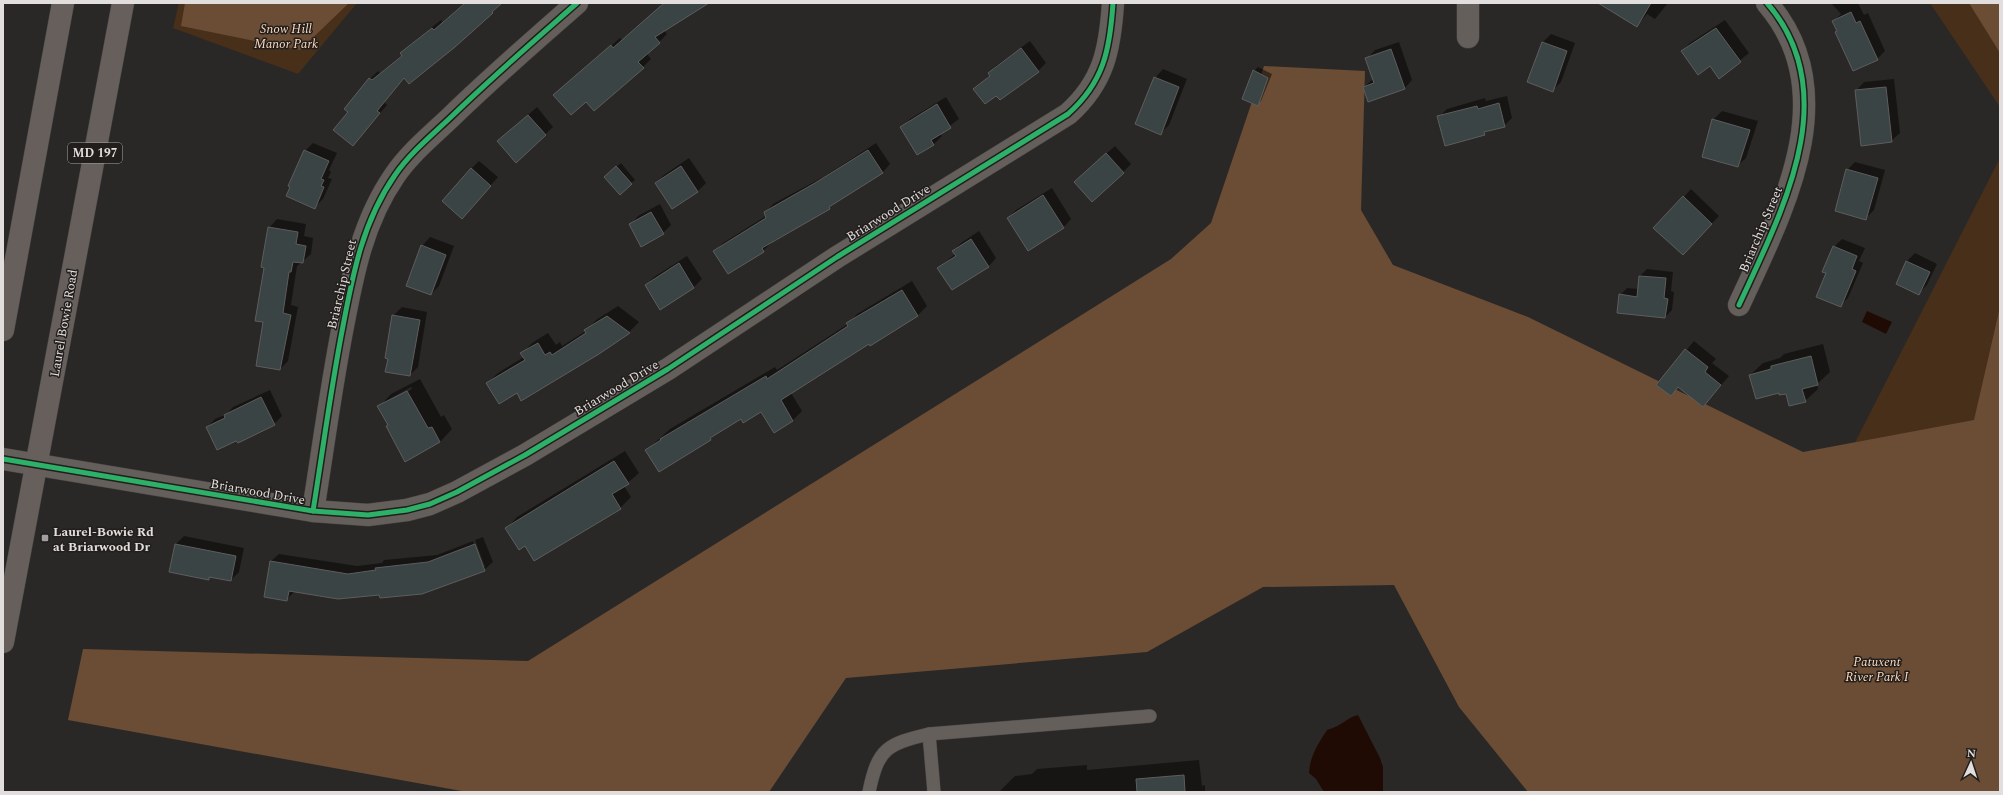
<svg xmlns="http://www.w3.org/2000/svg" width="2003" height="795" font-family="Spectral,serif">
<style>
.green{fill:#482f1a}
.forest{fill:#6b4d35}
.water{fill:#1f0b03}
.shadow{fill:#0007;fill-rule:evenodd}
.building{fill:#3a4445;stroke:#5d5d5c}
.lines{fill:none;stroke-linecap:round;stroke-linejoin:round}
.lane-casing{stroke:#464544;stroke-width:14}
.street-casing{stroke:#464544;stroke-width:23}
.primary-casing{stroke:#464544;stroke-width:23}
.lane{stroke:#655f5c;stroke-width:13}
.street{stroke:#655f5c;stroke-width:22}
.primary{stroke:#665f5c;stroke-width:22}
.cycleway-casing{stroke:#211e1c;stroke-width:8}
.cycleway{stroke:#2db169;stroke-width:5}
.poi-dot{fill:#a19e9d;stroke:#211e1c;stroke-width:1.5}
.labels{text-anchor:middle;stroke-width:3;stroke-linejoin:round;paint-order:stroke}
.shield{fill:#211e1c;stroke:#a7a4a3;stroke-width:1}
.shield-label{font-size:12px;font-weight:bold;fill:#e1dedd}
.park-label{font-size:13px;font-style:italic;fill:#fedabe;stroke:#211e1c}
.street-label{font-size:13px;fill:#e1dedd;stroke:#211e1c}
.poi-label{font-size:13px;font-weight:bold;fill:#e1dedd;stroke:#211e1c;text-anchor:start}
</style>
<rect width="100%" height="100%" fill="#2a2826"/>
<!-- green -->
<g class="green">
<path d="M179,3H357L298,74L173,28Z"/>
<path d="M1930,3H2000V107Z"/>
<path d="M2000,158V792H1677Z"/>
</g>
<!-- forest -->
<g class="forest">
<path d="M185,3H349L300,50L181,26Z"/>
<path d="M1969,3H2000V53Z"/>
<path d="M1264,66L1365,71L1361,210L1393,265L1528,317L1803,452L1974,420L2000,307V792H1528L1459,707L1394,585L1263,587L1147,652L846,678L769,792H467L68,720L83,649L528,661L1171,259L1211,223Z"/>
</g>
<!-- water -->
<g class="water">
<path d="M1867,311L1892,322L1886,334L1862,322Z"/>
<path d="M1358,715L1380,758L1383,767V792H1324L1316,779L1309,773C1310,756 1318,744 1327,730C1342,726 1346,718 1358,715Z"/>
</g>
<!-- shadow -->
<g class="shadow">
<path d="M462,3H499L501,4L455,47L405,77L384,102L387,105L352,145L349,112L370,79L378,71L380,73L403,55L401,53L410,45L441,20L442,22L462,5Z"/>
<path d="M661,3H708L664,30L667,34L647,54L651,59L643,67L586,101L554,95L620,38L622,40L661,6Z"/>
<path d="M1616,3H1668L1655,19L1647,14L1637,26Z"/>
<path d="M1831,3H1858L1864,15L1868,13L1885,51L1877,59L1838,30L1834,21L1841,14Z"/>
<path d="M1725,20L1749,53L1719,77L1710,65L1682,51L1690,43Z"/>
<path d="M1551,34L1575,43L1561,82L1553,90L1543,42Z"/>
<path d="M1030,41L1046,63L1038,71L1000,99L996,94L975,89L990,75L989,73L997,65Z"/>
<path d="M1399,42L1412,80L1404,89L1364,87L1374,78L1367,59L1375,50Z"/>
<path d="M1258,67L1272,74L1261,101L1257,104L1254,71Z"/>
<path d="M1163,69L1187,79L1169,125L1161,133L1155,78Z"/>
<path d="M1894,79L1900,133L1891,141L1856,91L1864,82Z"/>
<path d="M1507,96L1512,118L1504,126L1488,130L1484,134L1439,117L1447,109L1485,98L1486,101Z"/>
<path d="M946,97L959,119L940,133L942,136L934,144L918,154L902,127L910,119Z"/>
<path d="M537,107L553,127L516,162L499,141Z"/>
<path d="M1722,111L1758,121L1746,158L1737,166L1713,120Z"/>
<path d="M313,143L337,153L329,170L331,172L328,178L332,179L323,199L315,207L305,151Z"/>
<path d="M876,143L890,164L882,173L836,202L829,208L771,242V243L763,251H715L723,243L766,216L765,213L773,204L825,176Z"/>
<path d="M1115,146L1131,164L1123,172L1083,174Z"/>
<path d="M689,158L706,183L698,191L656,183L664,175Z"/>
<path d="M479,161L498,177L470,209L471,169Z"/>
<path d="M1855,162L1885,170L1874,210L1866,218L1847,170Z"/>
<path d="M621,163L635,180L631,183L609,173Z"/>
<path d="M1052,188L1071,219L1063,228L1008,218L1016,210Z"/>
<path d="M1691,189L1719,216L1690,246L1684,197Z"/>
<path d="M660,204L671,225L663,233L630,225L638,216Z"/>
<path d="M277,219L306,224L304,236L313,238L311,254L297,266L291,305L298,307L288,361L280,369L264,321L265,267L269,228Z"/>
<path d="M979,231L996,258L988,267L939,268L955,254L953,251L961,243Z"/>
<path d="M430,237L454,246L439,286L431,294L422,246Z"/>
<path d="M1842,239L1865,248L1859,261L1863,263L1848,298L1840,306L1827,273L1834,247Z"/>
<path d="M1915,253L1937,264L1927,285L1919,293L1906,262Z"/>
<path d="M687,256L702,279L694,287L646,285L654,277Z"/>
<path d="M1647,269L1673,272L1671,291L1674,292L1672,310L1665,317L1620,295L1627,288L1639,289L1640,276Z"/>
<path d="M912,281L927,306L918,315L870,344L869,343L791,393L802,411L793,420L774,432L761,411L741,418L717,432L710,439L647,450L670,429L775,367L777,370L848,324L857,314Z"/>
<path d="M618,306L639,322L629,332L599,353L517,392L487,383L498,373L524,357L522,354L532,343L548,333L556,345L560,342L562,346L586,331L596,320Z"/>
<path d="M402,307L427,312L418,367L410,375L389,358L393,316Z"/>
<path d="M1694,341L1716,359L1712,363L1729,376L1703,406L1679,386L1671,395L1658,384Z"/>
<path d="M1823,344L1830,372L1817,384L1818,389L1805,401L1787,393L1780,392L1750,375L1763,363L1780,358L1784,354Z"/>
<path d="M420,379L441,417L444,415L452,429L440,442L389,425L379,407L391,394ZM411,387L412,389L392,400V398Z"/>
<path d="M270,390L282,416L274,424L237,439L207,427L215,419L227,414L233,407Z"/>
<path d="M625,451L639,473L624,486L631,497L620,508L507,528L517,517Z"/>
<path d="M184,536L244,548L239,572L231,580L211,576L208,579L176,544Z"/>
<path d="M483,537L493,562L484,570L380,594L295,591L286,600L270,562L279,554L357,566L382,563L384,560L437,555L473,541L482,567H485L475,540Z"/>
<path d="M1199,760L1202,786L1205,785V792H999L1015,776L1032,774L1037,769L1087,765V770Z"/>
</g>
<!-- building -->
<g class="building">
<path d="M465,3H502L492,12L493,13L455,47L409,84L404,78L377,111L380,113L353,146L333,130L348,112L344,109L369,78L372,80L402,56L400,53L432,28L434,30Z"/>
<path d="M664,3H709L655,37L660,43L638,62L644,68L594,111L586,102L571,115L553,95L611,45L613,48Z"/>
<path d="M1598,3H1651L1637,27Z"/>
<path d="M1851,12L1856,23L1860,21L1878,60L1853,71L1835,32L1837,31L1832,21Z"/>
<path d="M1716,28L1741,62L1719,79L1710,66L1698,75L1681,51Z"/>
<path d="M1542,42L1567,51L1553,92L1527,82Z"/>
<path d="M1021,48L1039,72L1000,100L996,96L985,104L973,89L990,76L988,73Z"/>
<path d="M1391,49L1405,89L1368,102L1363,87L1374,83L1365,58Z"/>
<path d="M1253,70L1268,78L1258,106L1242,99Z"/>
<path d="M1154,77L1179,87L1161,135L1135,124Z"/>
<path d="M1886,87L1892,142L1861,146L1855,90Z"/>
<path d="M1499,103L1505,127L1484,132L1485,135L1445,146L1437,116L1477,106L1478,109Z"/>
<path d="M937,104L951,128L931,140L934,145L917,155L900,127Z"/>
<path d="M528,115L546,135L516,163L497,141Z"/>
<path d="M1712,119L1750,130L1738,167L1702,157Z"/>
<path d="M304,150L329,161L321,179L324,180L321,186L324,187L315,209L286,196L290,187L288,186Z"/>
<path d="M868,150L883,173L829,207L830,209L762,248L764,252L728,274L713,251L766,218L764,212L815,183Z"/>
<path d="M1106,153L1124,173L1092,202L1074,182Z"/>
<path d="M616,166L632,184L620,195L604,177Z"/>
<path d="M681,166L698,192L672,209L655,183Z"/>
<path d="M471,168L491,186L462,219L442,201Z"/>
<path d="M1846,169L1878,178L1866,220L1835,211Z"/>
<path d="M1043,195L1064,228L1028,251L1007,218Z"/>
<path d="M1683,196L1712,224L1683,255L1653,228Z"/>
<path d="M651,212L664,234L641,247L629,224Z"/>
<path d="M268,227L298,232L296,244L306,246L303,263L293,262L291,272H289L283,313L291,315L280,370L256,366L263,322L255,321L264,268L261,267Z"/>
<path d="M971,239L989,267L952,290L937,268L956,256L952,251Z"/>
<path d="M421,245L446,255L431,295L406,286Z"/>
<path d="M1833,246L1857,256L1852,269L1856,271L1841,307L1816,297L1826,273L1822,272Z"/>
<path d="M1906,261L1930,272L1919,295L1896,284Z"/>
<path d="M679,263L694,288L660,310L645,285Z"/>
<path d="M1639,276L1666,278L1664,298L1668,299L1665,318L1617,313L1619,294L1637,297Z"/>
<path d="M902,290L918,316L870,346L869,344L781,400L793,421L774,433L761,412L743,423L741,419L710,438L711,440L659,472L645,450L661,440L660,439L766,376L767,379L848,326L846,323Z"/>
<path d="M392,315L420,320L410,376L385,372L388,359L385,358Z"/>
<path d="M607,316L630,333L599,354L521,401L517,393L499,404L486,383L525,360L520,353L538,343L545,355L550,352L552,355L586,333L584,330Z"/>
<path d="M1685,349L1708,367L1705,372L1721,385L1703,407L1678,387L1671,396L1656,385Z"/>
<path d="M1811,356L1818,385L1802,389L1806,402L1789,406L1786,394L1779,395V393L1756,399L1749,375L1771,369V366Z"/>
<path d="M407,391L428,428L432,427L440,442L405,462L386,426L388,425L377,406Z"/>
<path d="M261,397L275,425L238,443L236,441L217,450L206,427L225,418L224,415Z"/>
<path d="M614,461L629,484L612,494L621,509L534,561L525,546L519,550L505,528Z"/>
<path d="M175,544L236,556L231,581L209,577V580L169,572Z"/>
<path d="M475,544L485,571L422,594L380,598L379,595L338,599L289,591L287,601L264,597L270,561L348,574L376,570L375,568L428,562Z"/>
<path d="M1184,775L1185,792H1137L1136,779Z"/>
</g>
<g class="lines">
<defs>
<g id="lane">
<path d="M929,734L934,792"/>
<path d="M869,792C878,748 887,744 929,734L1150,716"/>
</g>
<g id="street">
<path d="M1468,3V37"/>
<path d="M1739,305C1781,213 1846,94 1767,3"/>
<path d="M3,459L313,511L368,515L407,510L430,504L457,492L525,455L668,369L837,257L1068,114C1104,82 1110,49 1113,3"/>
<path d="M313,511C323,449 331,387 343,326C353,273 363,221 395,175C410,153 432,135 451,117C492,77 535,40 577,3"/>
</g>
<g id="primary">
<path d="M3,330L63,3"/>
<path d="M3,642L123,3"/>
</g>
</defs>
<!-- lane casing -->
<use href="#lane" class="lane-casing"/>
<!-- street casing -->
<use href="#street" class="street-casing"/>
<!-- primary casing -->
<use href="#primary" class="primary-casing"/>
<!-- lane -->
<use href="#lane" class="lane"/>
<!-- street -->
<use href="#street" class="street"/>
<!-- primary -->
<use href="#primary" class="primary"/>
<defs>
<g id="cycleway">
<path d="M1739,305C1781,213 1846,94 1767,3"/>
<path d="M3,459L313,511L368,515L407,510L430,504L457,492L525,455L668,369L837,257L1068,114C1104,82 1110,49 1113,3"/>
<path d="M313,511C323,449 331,387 343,326C353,273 363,221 395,175C410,153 432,135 451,117C492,77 535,40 577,3"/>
</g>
</defs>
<!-- cycleway casing -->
<use href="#cycleway" class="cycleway-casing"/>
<!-- cycleway -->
<use href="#cycleway" class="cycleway"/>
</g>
<!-- markers -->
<rect class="poi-dot" x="41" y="534" width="8" height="8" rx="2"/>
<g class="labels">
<!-- shield labels -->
<rect class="shield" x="68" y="143" width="54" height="20" rx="3"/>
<g class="shield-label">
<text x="95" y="157">MD 197</text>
</g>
<!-- park labels -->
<g class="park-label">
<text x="286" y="33">Snow Hill<tspan x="286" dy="15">Manor Park</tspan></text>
<text x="1877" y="666">Patuxent<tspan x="1877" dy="15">River Park I</tspan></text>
</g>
<!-- street labels -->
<g class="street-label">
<text transform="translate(888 212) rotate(-32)" y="5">Briarwood Drive</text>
<text transform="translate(1760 229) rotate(-67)" y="5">Briarchip Street</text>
<text transform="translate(341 284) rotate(-77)" y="5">Briarchip Street</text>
<text transform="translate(63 323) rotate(-80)" y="5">Laurel Bowie Road</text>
<text transform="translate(616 387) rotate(-31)" y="5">Briarwood Drive</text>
<text transform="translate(258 491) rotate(10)" y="5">Briarwood Drive</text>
</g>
<!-- poi labels -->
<g class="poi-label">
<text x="53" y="536">Laurel-Bowie Rd<tspan x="53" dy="15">at Briarwood Dr</tspan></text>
</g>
</g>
<!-- border -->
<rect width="2003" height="795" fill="none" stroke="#e1dedd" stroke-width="8"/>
<!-- north arrow -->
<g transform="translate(1971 763) rotate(3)" stroke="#211e1c" stroke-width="3" paint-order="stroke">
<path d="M0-3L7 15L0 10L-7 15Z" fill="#e1dedd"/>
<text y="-6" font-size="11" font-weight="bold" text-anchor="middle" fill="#e1dedd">N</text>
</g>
</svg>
